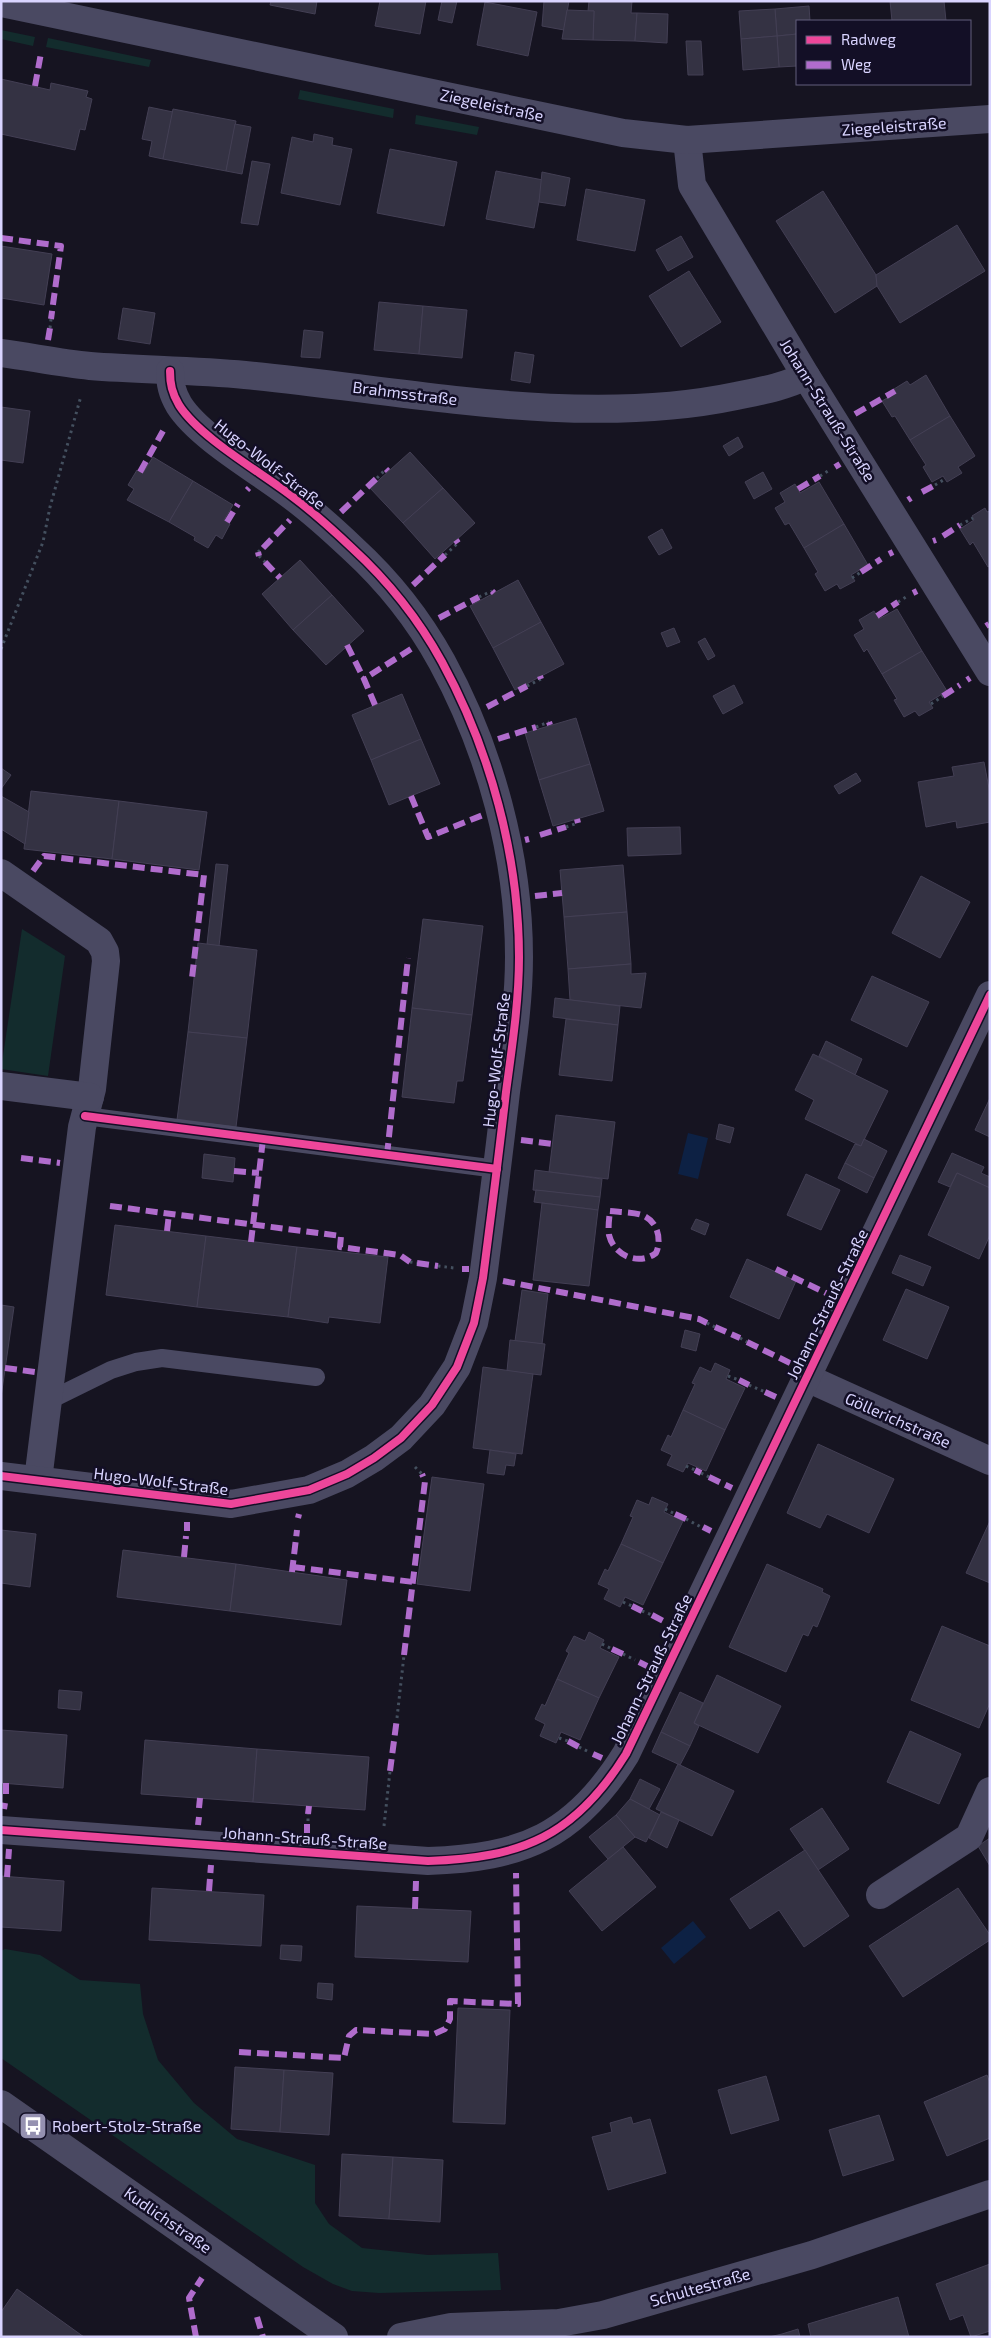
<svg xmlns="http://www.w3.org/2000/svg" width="991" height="2338" font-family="'Exo 2',sans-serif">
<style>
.green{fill:#132c2d}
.water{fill:#0d2144}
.building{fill:#343243;stroke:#433f54}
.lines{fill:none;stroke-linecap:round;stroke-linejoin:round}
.path{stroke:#44505f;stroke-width:3;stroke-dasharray:2.5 4;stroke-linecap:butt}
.service{stroke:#4a4962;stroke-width:18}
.minor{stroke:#4a4962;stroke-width:28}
.tertiary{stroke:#4a4962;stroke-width:28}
.quiet{stroke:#b06ccc;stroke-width:6;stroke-dasharray:12 6;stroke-linecap:butt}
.cycleway-casing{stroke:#130f26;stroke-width:11}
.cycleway{stroke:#ed469a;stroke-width:8}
.labels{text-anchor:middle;stroke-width:5;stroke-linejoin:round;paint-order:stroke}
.street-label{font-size:16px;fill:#d9d4ff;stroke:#130f26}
.poi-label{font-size:16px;fill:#d9d4ff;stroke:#130f26;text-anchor:start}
</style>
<rect width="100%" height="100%" fill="#161421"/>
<!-- green -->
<g class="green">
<path d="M1,30L35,37L33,46L1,39Z"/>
<path d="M48,38L151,60L149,67L46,47Z"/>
<path d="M300,90L394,109L393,118L298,99Z"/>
<path d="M416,115L479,127L477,135L415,124Z"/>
<path d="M22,929L65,956L48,1076L1,1069Z"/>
<path d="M5,1949L40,1955L80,1980L140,1984L143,2014L158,2060L194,2103L237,2139L315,2165V2203L329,2224L362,2248L428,2255L498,2253L501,2290L379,2293L352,2291L333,2284L303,2267L1,2058V1951Z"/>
</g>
<!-- water -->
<g class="water">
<path d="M688,1133L708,1138L698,1179L678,1174Z"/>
<path d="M693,1921L706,1937L674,1964L661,1948Z"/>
</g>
<!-- building -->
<g class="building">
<path d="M271,1H317L315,14L270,5Z"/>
<path d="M380,1H426L420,34L375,26Z"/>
<path d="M442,1H457L452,23L438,20Z"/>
<path d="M544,1H569L564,30L542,26Z"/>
<path d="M589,1H632L631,13H637L635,41L593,40L594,11H588Z"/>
<path d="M890,1H944L946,21H892Z"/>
<path d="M485,2L537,12L528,56L477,45Z"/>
<path d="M809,6L810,21H797V34L777,36L775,9Z"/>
<path d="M775,9L777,36L741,39L739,11Z"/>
<path d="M567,10L594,11L593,40L562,39Z"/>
<path d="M637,13L668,14L667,43L635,41Z"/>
<path d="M797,34V66L779,67L777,36Z"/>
<path d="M777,36L779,67L743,70L741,39Z"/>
<path d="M686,41H701L703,75H688Z"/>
<path d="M1,79L50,90L51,83L88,91L86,97L92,99L85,130L80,129L75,150L1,134Z"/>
<path d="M149,107L173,112L163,159L149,156L152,141L142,139Z"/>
<path d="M173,109L236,121L226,171L163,159Z"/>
<path d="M235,124L251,127L242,174L226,171Z"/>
<path d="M314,134L333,138L332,145L352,149L340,205L281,193L292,137L313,142Z"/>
<path d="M390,149L457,162L444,226L377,213Z"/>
<path d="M252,161L270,164L258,225L241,223Z"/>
<path d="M496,171L543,180L534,228L486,219Z"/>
<path d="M542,172L570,178L565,206L539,202Z"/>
<path d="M586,189L645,200L635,251L577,240Z"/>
<path d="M823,191L876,275L877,286L835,313L776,221Z"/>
<path d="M957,225L985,271L900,323L877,286L876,275Z"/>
<path d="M681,236L693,257L668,271L656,250Z"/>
<path d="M1,246L52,254L44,305L1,298Z"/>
<path d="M689,271L721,322L681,347L649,296Z"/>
<path d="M379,302L423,306L419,354L374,350Z"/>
<path d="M423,306L467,310L462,358L419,354Z"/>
<path d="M123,308L155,313L150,344L118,339Z"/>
<path d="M304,330L323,332L320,358L301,357Z"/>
<path d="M515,352L534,355L530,383L511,380Z"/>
<path d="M926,375L950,416L910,440L895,416L892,417L882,401L896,393L894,389L907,381L910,385Z"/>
<path d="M1,407L30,411L23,463L1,460Z"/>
<path d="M950,416L975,456L958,467L962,473L947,482L943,476L932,482L923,467L926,465L910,440Z"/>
<path d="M738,437L743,447L729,456L723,446Z"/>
<path d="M410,452L443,488L403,523L370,488Z"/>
<path d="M153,457L193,481L169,522L127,500L134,489L128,485L137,470L143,473Z"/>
<path d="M763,472L772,489L754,499L745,482Z"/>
<path d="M193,481L233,505L224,520L230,524L222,539L216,535L208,548L194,540L195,537L169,522Z"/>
<path d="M819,482L844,524L804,548L789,523L785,525L775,508L785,502L780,493L795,484L800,493Z"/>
<path d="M443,488L475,523L435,559L403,523Z"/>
<path d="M985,508L987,512L990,511V566L988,567L973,542L970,545L960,529L974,520L972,516Z"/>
<path d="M844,524L868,565L851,575L855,581L840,589L837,584L825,591L815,574L818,572L804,548Z"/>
<path d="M662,529L672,548L659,555L648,537Z"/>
<path d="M300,560L332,595L293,630L262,594Z"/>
<path d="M518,580L541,622L493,648L470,606Z"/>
<path d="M332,595L364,631L326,665L293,630Z"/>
<path d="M897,609L922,651L882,674L867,649L864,652L854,635L864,629L859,620L874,611L879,619Z"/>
<path d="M541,622L564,664L515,690L493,648Z"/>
<path d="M674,628L680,642L667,647L661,633Z"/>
<path d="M705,638L715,656L708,660L698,642Z"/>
<path d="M922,651L947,691L929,702L933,708L919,716L915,711L904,717L894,700L897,699L882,674Z"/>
<path d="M734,685L743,703L723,714L713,696Z"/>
<path d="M402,694L421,739L371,760L352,715Z"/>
<path d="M576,718L590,764L539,780L525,733Z"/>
<path d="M421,739L440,784L389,805L371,760Z"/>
<path d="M984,762L990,794V822L957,828L956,821L926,827L918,782L954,776L952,767Z"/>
<path d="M590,764L604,811L553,826L539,780Z"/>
<path d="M1,768L11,775L1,789Z"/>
<path d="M856,773L861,781L839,794L834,786Z"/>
<path d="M31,791L119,801L112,859L24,849Z"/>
<path d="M1,796L29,812L25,844L1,829Z"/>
<path d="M119,801L207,812L199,870L112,859Z"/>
<path d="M680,827L681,854L628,856L627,828Z"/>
<path d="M216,864L228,865L219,946L207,944Z"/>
<path d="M623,865L627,912L564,917L560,870Z"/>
<path d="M921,876L970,902L940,958L892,933Z"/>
<path d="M627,912L631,964L568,969L564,917Z"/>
<path d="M423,919L483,926L472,1015L412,1008Z"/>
<path d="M198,943L257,950L247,1038L188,1032Z"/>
<path d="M631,964V974L646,973L641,1008L570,1000L568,969Z"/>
<path d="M872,976L929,1002L907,1047L851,1020Z"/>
<path d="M555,998L620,1006L618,1025L553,1017Z"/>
<path d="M412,1008L472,1015L463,1081H457L454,1103L402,1097Z"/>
<path d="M566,1019L618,1025L612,1081L559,1075Z"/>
<path d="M188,1032L247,1038L236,1127L177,1120Z"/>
<path d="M826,1041L862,1059L855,1075L819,1056Z"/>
<path d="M813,1054L888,1091L861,1146L805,1119L814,1100L795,1090Z"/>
<path d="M990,1098V1137L975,1130Z"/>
<path d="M556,1115L615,1122L608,1179L549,1172Z"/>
<path d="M719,1124L734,1128L730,1143L716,1139Z"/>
<path d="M864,1139L887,1151L874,1178L845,1163L855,1144L861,1146Z"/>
<path d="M952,1153L984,1167L981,1173L990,1177V1188L957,1173L950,1187L938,1182Z"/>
<path d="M204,1154L235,1158L233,1182L202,1178Z"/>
<path d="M845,1163L874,1178L867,1193L838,1178Z"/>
<path d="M535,1170L602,1179L600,1197L533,1190Z"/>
<path d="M957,1173L990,1188V1235L979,1259L928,1235Z"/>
<path d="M806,1174L840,1190L821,1230L787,1215Z"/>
<path d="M536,1190L600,1197L598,1210L534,1202Z"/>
<path d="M542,1203L598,1210L589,1286L533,1280Z"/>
<path d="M696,1219L709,1224L705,1235L691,1229Z"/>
<path d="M115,1225L206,1236L197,1307L106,1295Z"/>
<path d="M206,1236L297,1247L288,1317L197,1307Z"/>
<path d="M297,1247L388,1257L380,1323L329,1317L328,1323L288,1317Z"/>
<path d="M900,1255L931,1267L923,1286L892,1273Z"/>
<path d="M747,1259L796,1281L779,1319L730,1297Z"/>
<path d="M906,1289L949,1307L927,1359L883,1340Z"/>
<path d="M522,1290L548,1294L542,1344L515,1341Z"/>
<path d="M1,1305L14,1307L1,1397Z"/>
<path d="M685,1330L700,1334L696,1351L681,1347Z"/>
<path d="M510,1340L545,1344L541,1375L507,1371Z"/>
<path d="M715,1363L730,1370L726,1379L745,1388L725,1430L683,1410L695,1384L692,1383L700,1367L711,1372Z"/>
<path d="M483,1367L533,1374L522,1454L473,1448Z"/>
<path d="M683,1410L725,1430L706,1471L688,1463L683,1472L667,1465L672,1455L661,1450L668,1435L671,1437Z"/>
<path d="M818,1444L894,1479L869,1533L827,1514L820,1528L787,1513Z"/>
<path d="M490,1450L516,1454L514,1466L506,1465L504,1475L487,1473Z"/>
<path d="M432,1477L484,1484L470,1591L417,1584Z"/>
<path d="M652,1497L668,1504L664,1512L683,1521L663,1563L621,1544L633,1517L630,1516L637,1500L649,1505Z"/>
<path d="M990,1521V1583L966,1573Z"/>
<path d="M1,1530L36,1534L30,1587L1,1583Z"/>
<path d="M621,1544L663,1563L643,1605L625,1597L620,1607L604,1599L609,1589L598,1584L605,1569L608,1571Z"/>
<path d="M123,1550L236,1564L230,1611L117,1597Z"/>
<path d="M236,1564L347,1580L341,1625L230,1611Z"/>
<path d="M767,1564L823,1589L822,1592L830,1596L817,1627L813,1625L808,1636L803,1634L786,1672L729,1647Z"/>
<path d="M942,1626L990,1646V1703L979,1728L911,1700Z"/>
<path d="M589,1632L604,1640L600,1648L619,1657L599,1698L557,1679L569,1653L566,1651L574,1636L585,1641Z"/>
<path d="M717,1675L781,1706L758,1753L694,1723Z"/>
<path d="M557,1679L599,1698L580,1740L561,1732L556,1743L540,1736L545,1724L535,1719L542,1704L545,1706Z"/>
<path d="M59,1690L82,1692L80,1710L58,1708Z"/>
<path d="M680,1692L703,1703L694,1723L699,1726L690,1746L661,1732Z"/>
<path d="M1,1730L67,1735L63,1788L1,1783Z"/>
<path d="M910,1731L961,1754L939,1804L887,1782Z"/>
<path d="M661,1732L690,1746L680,1765L652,1752Z"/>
<path d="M145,1740L257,1749L253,1802L141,1794Z"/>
<path d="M257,1749L369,1757L365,1810L253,1802Z"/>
<path d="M678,1764L734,1791L712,1836L656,1809Z"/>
<path d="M640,1779L660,1789L649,1809L630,1799Z"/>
<path d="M630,1799L660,1815L646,1842L635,1837L616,1815Z"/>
<path d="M822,1808L849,1849L818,1870L790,1829Z"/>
<path d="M661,1812L679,1820L667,1848L649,1838Z"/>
<path d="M616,1815L635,1837L608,1859L589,1837Z"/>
<path d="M990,1838V1866L978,1846Z"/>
<path d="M623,1847L656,1887L602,1931L569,1891Z"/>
<path d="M805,1850L849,1916L804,1947L779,1910L750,1929L730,1899Z"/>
<path d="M1,1876L64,1881L61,1931L1,1927Z"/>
<path d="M152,1888L264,1895L261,1946L149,1940Z"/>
<path d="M958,1888L990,1935V1940L903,1997L869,1946Z"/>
<path d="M357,1906L471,1911L468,1962L355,1957Z"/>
<path d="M281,1945L302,1946L301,1961L280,1959Z"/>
<path d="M318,1983L333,1984L332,2000L317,1998Z"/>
<path d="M458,2008L510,2010L505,2124L453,2122Z"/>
<path d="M235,2067L284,2070L280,2132L231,2129Z"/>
<path d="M284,2070L333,2073L329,2135L280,2132Z"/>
<path d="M987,2075L990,2083V2138L947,2156L924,2102Z"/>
<path d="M766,2076L779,2120L731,2134L718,2090Z"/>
<path d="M879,2115L894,2160L843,2176L829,2130Z"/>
<path d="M631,2117L633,2124L650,2119L666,2173L608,2190L592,2137L612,2132L610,2123Z"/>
<path d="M342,2154L393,2157L389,2219L339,2216Z"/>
<path d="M393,2157L443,2160L440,2222L389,2219Z"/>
<path d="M990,2264V2331L971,2337L963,2315L950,2320L936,2284Z"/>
<path d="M17,2289L84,2337H1V2312Z"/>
<path d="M898,2297L909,2337H811L808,2324Z"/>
<path d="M798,2329L800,2337H769L782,2334Z"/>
</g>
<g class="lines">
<!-- path -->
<g class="path">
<path d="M50,328L51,319"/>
<path d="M820,476L828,471"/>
<path d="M377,478L386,469"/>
<path d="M935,485L945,479"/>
<path d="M960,525L973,518"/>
<path d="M258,552L263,548"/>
<path d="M445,555L458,543"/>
<path d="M259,556L265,562"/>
<path d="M852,578L861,572"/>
<path d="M479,597L492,591"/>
<path d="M898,602L906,597"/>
<path d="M1,649L43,542L50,507L81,396"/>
<path d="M527,686L541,679"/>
<path d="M931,704L943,696"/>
<path d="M536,727L549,722"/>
<path d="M566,827L578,823"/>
<path d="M410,1262L417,1263"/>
<path d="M438,1266L454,1268"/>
<path d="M707,1323L715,1327"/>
<path d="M740,1338L747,1342"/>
<path d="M728,1376L739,1380"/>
<path d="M749,1385L765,1392"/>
<path d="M686,1466L695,1470"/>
<path d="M415,1467L422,1474"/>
<path d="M701,1473L709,1477"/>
<path d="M665,1509L675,1514"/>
<path d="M686,1519L701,1527"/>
<path d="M623,1602L632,1606"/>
<path d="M642,1611L652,1615"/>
<path d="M602,1644L612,1649"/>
<path d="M623,1654L635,1660"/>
<path d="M397,1718L404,1655"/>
<path d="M559,1738L568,1741"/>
<path d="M579,1747L589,1752"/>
<path d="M308,1821V1814"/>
<path d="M384,1826L390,1771"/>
</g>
<!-- service -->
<g class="service">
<path d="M85,1116L497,1169"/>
<path d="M48,1401L111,1370L136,1362L162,1358L316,1377"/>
</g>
<!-- minor -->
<g class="minor">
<path d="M687,140L692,185L806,376L990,672"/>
<path d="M1,353C31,357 60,363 90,366C141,370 193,370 245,375C403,390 579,429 736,396C760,391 784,387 806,376"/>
<path d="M1,873L99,941L105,952L106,961L92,1089L82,1127L38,1480"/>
<path d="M1,1086L90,1097"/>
<path d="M807,1378L990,1461"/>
<path d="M1,1476L231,1504L309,1490L347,1474L374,1458L401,1438L432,1405L457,1367L474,1323L483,1278C491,1216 499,1154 506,1092C512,1047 519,1002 519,957C519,856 490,750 442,662C419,620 387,580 352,548C333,530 313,512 293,497C261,472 200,438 179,405C172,393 170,384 170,371"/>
<path d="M1,1830L428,1861C522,1858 575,1836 626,1754L990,995"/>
<path d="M880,1895L969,1837L990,1791"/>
<path d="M401,2337L451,2327L559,2323L603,2315L812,2255L990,2194"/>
</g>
<!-- tertiary -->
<g class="tertiary">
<path d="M1,3L623,133L687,140L990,119"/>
<path d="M1,2104L334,2337"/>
</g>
<!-- quiet -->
<g class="quiet">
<path d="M35,86L41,53"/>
<path d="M1,238L61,246L51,319"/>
<path d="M48,340L50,328"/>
<path d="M855,414L895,391"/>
<path d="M835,467L840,464"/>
<path d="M386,469L388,471"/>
<path d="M140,472L163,431"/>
<path d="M798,489L820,476"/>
<path d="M247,490L249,488"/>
<path d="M922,492L935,485"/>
<path d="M908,500L911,498"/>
<path d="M341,512L377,478"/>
<path d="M227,522L238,504"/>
<path d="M943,536L960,525"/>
<path d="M456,540L458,543"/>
<path d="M933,541L936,540"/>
<path d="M263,548L290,520"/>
<path d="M258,552L259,556"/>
<path d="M889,554L893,552"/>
<path d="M265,562L280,578"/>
<path d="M861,572L881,559"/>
<path d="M413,585L445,555"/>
<path d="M492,591L494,593"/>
<path d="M913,593L917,591"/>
<path d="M877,616L898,602"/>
<path d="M439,618L479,597"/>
<path d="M986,626L989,624"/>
<path d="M347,645L364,679"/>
<path d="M540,676L541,679"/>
<path d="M967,680L970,678"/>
<path d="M943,696L960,685"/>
<path d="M375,705L364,679L414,647"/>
<path d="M487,707L527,686"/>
<path d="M549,722L550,725"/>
<path d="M498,739L536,727"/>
<path d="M411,796L428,837L483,815"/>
<path d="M577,819L578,823"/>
<path d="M540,835L566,827"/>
<path d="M525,840L529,839"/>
<path d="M33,871L44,856L204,875L192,978"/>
<path d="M535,896L562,893"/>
<path d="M521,1140L552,1144"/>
<path d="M387,1155L408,958"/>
<path d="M21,1158L60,1163"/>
<path d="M234,1171L259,1173"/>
<path d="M110,1206L341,1236L340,1247L400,1255L410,1262"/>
<path d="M610,1211C620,1212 633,1212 642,1215C658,1221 662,1240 656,1253C639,1266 614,1256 609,1235C608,1227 609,1219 610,1211Z"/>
<path d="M167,1231L169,1214"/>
<path d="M251,1242L263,1139"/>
<path d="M417,1263L438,1266"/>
<path d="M462,1269H469"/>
<path d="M776,1269L826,1293"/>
<path d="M503,1281L699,1319L707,1323"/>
<path d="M715,1327L740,1338"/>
<path d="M747,1342L792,1364"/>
<path d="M5,1368L35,1372"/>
<path d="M739,1380L749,1385"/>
<path d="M765,1392L776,1397"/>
<path d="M695,1470L701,1473"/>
<path d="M709,1477L732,1488"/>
<path d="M675,1514L686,1519"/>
<path d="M298,1518L299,1514"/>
<path d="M703,1527L711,1531"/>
<path d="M187,1531V1522"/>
<path d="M184,1557L186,1536"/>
<path d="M293,1567L413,1582"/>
<path d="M292,1572L297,1530"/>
<path d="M632,1606L642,1611"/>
<path d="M652,1615L667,1623"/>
<path d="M612,1649L623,1654"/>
<path d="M404,1655L425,1481L422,1474"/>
<path d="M639,1662L647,1666"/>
<path d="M568,1741L579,1747"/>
<path d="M593,1754L602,1758"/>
<path d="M390,1771L397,1718"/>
<path d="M6,1794V1783"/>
<path d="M199,1808L200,1798"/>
<path d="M4,1809L5,1803"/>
<path d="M308,1814L309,1806"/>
<path d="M198,1825L199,1817"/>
<path d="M307,1833V1824"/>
<path d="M7,1877L9,1849"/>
<path d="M209,1891L211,1865"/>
<path d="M415,1909L416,1881"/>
<path d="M239,2052L344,2058L349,2036L356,2030L434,2034L445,2029L450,2019V2001L518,2004L516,1873"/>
<path d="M257,2317L263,2337"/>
<path d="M196,2337L189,2298L202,2278"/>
</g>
<defs>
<g id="cycleway">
<path d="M85,1116L497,1169"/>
<path d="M1,1476L231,1504L309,1490L347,1474L374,1458L401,1438L432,1405L457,1367L474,1323L483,1278C491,1216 499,1154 506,1092C512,1047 519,1002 519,957C519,856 490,750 442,662C419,620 387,580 352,548C333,530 313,512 293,497C261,472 200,438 179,405C172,393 170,384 170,371"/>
<path d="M1,1830L428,1861C522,1858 575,1836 626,1754L990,995"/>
</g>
</defs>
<!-- cycleway casing -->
<use href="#cycleway" class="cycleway-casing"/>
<!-- cycleway -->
<use href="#cycleway" class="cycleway"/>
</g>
<!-- icons -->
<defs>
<symbol id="bus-square" viewBox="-11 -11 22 22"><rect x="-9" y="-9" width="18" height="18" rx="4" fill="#9591b1" stroke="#130f26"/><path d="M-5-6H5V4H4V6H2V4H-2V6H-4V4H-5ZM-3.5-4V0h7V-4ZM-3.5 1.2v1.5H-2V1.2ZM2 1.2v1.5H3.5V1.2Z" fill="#fff"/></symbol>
</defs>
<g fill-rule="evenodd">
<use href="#bus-square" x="17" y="2110" width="32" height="32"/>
</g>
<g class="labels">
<!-- street labels -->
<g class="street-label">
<text transform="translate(492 105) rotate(12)" y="6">Ziegeleistraße</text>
<text transform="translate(894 126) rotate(-4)" y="6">Ziegeleistraße</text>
<text transform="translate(405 393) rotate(7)" y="6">Brahmsstraße</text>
<text transform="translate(828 410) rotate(58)" y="6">Johann-Strauß-Straße</text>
<text transform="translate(270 464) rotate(38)" y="6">Hugo-Wolf-Straße</text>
<text transform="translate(496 1060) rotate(-83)" y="6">Hugo-Wolf-Straße</text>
<text transform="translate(827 1304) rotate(-64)" y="6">Johann-Strauß-Straße</text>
<text transform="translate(898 1420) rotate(24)" y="6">Göllerichstraße</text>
<text transform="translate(161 1481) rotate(7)" y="6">Hugo-Wolf-Straße</text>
<text transform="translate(651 1669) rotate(-64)" y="6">Johann-Strauß-Straße</text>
<text transform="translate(305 1838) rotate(4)" y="6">Johann-Strauß-Straße</text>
<text transform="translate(168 2220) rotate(35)" y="6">Kudlichstraße</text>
<text transform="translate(700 2287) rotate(-16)" y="6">Schultestraße</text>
</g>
<!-- poi labels -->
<g class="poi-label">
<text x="52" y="2132">Robert-Stolz-Straße</text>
</g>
</g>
<!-- border -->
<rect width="991" height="2338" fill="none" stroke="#d9d4ff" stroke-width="5"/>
<!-- legend -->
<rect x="796" y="20" width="175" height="65" fill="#130f26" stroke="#625e7d"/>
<rect x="806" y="36" width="25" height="8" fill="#ed469a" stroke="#625e7d"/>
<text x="841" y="45" font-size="15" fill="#d9d4ff">Radweg</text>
<rect x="806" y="61" width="25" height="8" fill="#b06ccc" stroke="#625e7d"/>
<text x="841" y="70" font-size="15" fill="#d9d4ff">Weg</text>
</svg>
